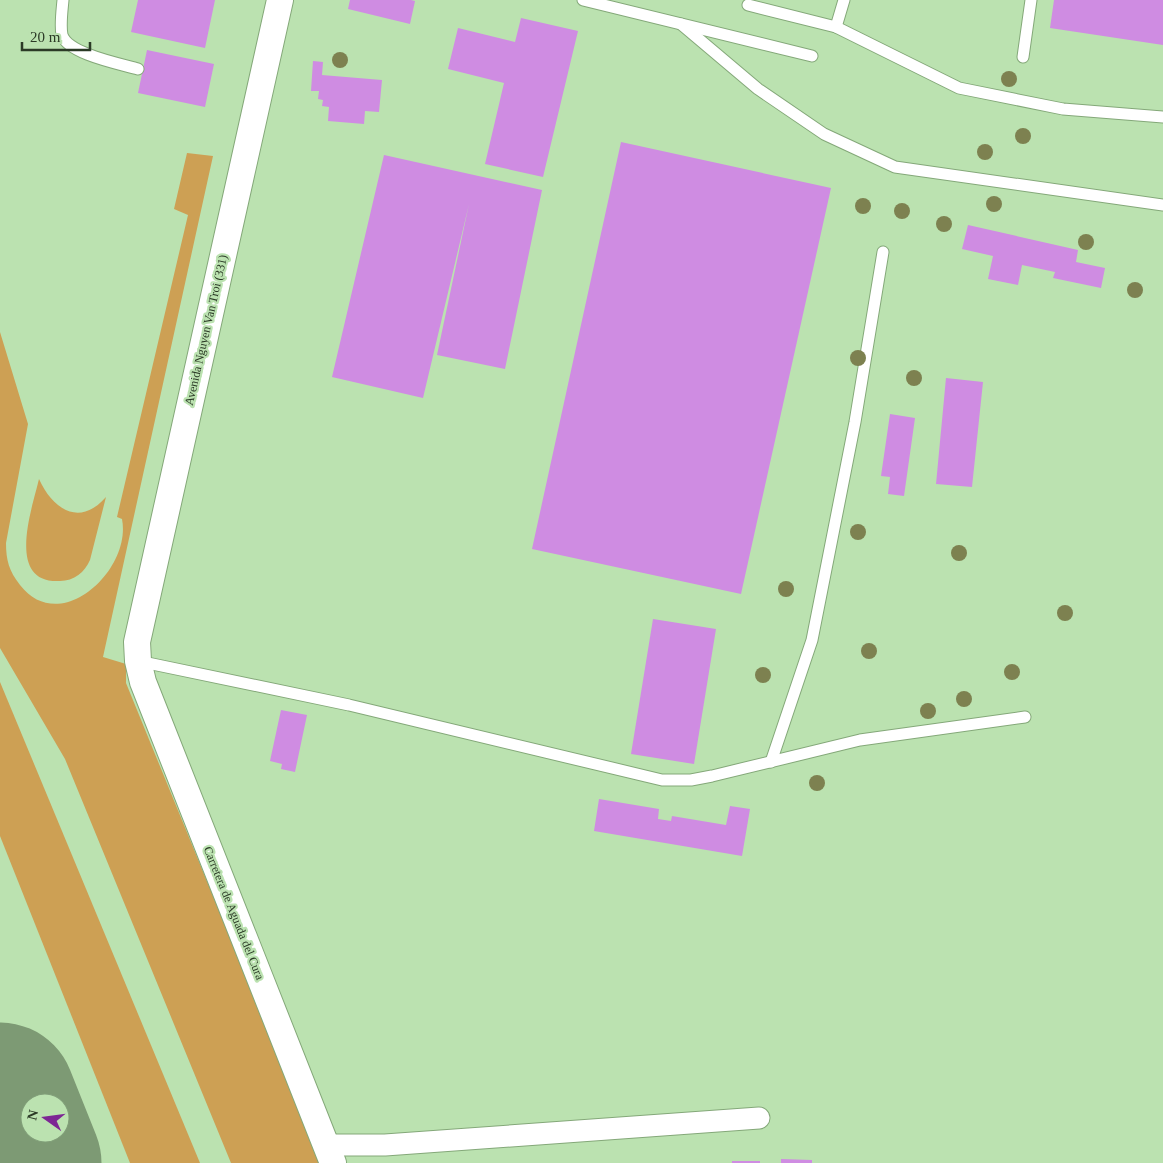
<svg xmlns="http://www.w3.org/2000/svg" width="1163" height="1163" font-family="'Times New Roman',serif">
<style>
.green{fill:#cda054}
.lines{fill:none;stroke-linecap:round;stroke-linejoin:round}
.runway{stroke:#7d9a74;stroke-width:151}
.building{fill:#cf8ce2}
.service-casing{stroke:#84a879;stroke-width:13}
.minor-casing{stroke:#84a879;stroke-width:23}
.tertiary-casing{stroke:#84a879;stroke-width:28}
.service{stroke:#fff;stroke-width:11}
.minor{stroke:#fff;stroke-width:21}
.tertiary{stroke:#fff;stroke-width:26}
.tree{fill:#7d8150}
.labels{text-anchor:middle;stroke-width:4.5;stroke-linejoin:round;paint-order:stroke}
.street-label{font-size:12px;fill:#2b3a26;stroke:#bbe2b0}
</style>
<rect width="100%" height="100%" fill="#bbe2b0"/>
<!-- green -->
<g class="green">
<path d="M187,153L213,156L103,657L126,664V683L322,1163H231L65,759L0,648V332L28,424L6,543C6,560 9,571 20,585C60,637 132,570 122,519L117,517L188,215L174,209Z"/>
<path d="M39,479C53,510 80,527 106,497L90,560C85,572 74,581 60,581C5,584 32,509 39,479Z"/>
<path d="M0,682L200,1163H130L0,836Z"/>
</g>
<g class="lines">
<!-- runway -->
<path class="runway" d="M0,1098L26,1163"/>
</g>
<!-- building -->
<g class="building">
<path d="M138,0H215L205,48L131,32Z"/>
<path d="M350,0H411L415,1L410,24L348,9Z"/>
<path d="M1054,0H1163V45L1050,28Z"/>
<path d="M521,18L578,31L543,177L485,164L504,83L448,69L458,28L515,42Z"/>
<path d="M147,50L214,64L205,107L138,93Z"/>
<path d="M313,61L323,62L322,75L382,80L379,112L365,111L364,124L328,121L329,107L322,106L323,100L318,99L319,91H311Z"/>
<path d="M621,142L831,188L741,594L532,549Z"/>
<path d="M384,155L542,190L505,369L437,355L469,204L423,398L332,377Z"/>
<path d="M968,225L1078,250L1076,262L1105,268L1101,288L1053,278L1055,272L1022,265L1018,285L988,279L993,256L962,249Z"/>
<path d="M946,378L983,382L972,487L936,484Z"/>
<path d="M890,414L915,418L904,496L888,494L890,477L881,476Z"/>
<path d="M653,619L716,629L694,764L631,754Z"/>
<path d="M281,710L307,715L295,772L281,769L282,764L270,761Z"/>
<path d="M599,799L659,809L658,819L671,821L672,816L726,825L730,806L750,809L742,856L594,831Z"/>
<path d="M781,1159L812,1160V1163H781Z"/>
<rect x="732" y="1161" width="28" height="2"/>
</g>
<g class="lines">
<defs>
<g id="service">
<path d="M63,0C62,11 60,25 62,35C68,54 121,64 138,69"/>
<path d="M583,0L812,56"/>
<path d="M748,5L836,27L959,88L1063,109L1163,117"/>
<path d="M681,24L758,89L824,134L895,167L1163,205"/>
<path d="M836,27L844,0"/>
<path d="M1023,57L1031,0"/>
<path d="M138,661L349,705L662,780H691L712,776L860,740L1025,717"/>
<path d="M771,762L812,640L855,422L883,252"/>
</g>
<path id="minor" d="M326,1145H385L759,1118"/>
<path id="tertiary" d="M280,0L137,642L138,661L143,682L333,1163"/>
</defs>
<!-- service casing -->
<use href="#service" class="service-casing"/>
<!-- minor casing -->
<use href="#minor" class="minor-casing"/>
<!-- tertiary casing -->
<use href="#tertiary" class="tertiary-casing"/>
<!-- service -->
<use href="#service" class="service"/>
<!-- minor -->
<use href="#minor" class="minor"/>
<!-- tertiary -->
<use href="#tertiary" class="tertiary"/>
</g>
<!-- trees -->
<g class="tree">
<circle cx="340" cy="60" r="8"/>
<circle cx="1009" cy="79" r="8"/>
<circle cx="1023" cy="136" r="8"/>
<circle cx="985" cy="152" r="8"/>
<circle cx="994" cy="204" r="8"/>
<circle cx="863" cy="206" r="8"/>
<circle cx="902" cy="211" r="8"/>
<circle cx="944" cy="224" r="8"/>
<circle cx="1086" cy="242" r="8"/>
<circle cx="1135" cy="290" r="8"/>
<circle cx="858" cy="358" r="8"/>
<circle cx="914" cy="378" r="8"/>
<circle cx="858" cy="532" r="8"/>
<circle cx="959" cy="553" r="8"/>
<circle cx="786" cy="589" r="8"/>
<circle cx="1065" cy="613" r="8"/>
<circle cx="869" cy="651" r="8"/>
<circle cx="1012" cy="672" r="8"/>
<circle cx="763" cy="675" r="8"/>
<circle cx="964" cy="699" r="8"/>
<circle cx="928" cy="711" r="8"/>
<circle cx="817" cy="783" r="8"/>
</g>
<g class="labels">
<!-- street labels -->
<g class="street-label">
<text transform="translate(206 330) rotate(-77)" y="4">Avenida Nguyen Van Troi (331)</text>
<text transform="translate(234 913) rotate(68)" y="4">Carretera de Aguada del Cura</text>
</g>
</g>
<!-- north arrow -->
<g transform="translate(45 1118) rotate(284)"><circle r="24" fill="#bbe2b0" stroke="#819f79"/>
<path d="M0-4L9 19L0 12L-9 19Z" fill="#7d2694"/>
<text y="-8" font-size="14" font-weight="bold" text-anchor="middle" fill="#2b3a26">N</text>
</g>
<!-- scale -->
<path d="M22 42v8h68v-8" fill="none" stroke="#2b3a26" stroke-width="2.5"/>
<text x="30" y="42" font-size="15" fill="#2b3a26" stroke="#bbe2b0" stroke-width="4" paint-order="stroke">20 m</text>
</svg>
